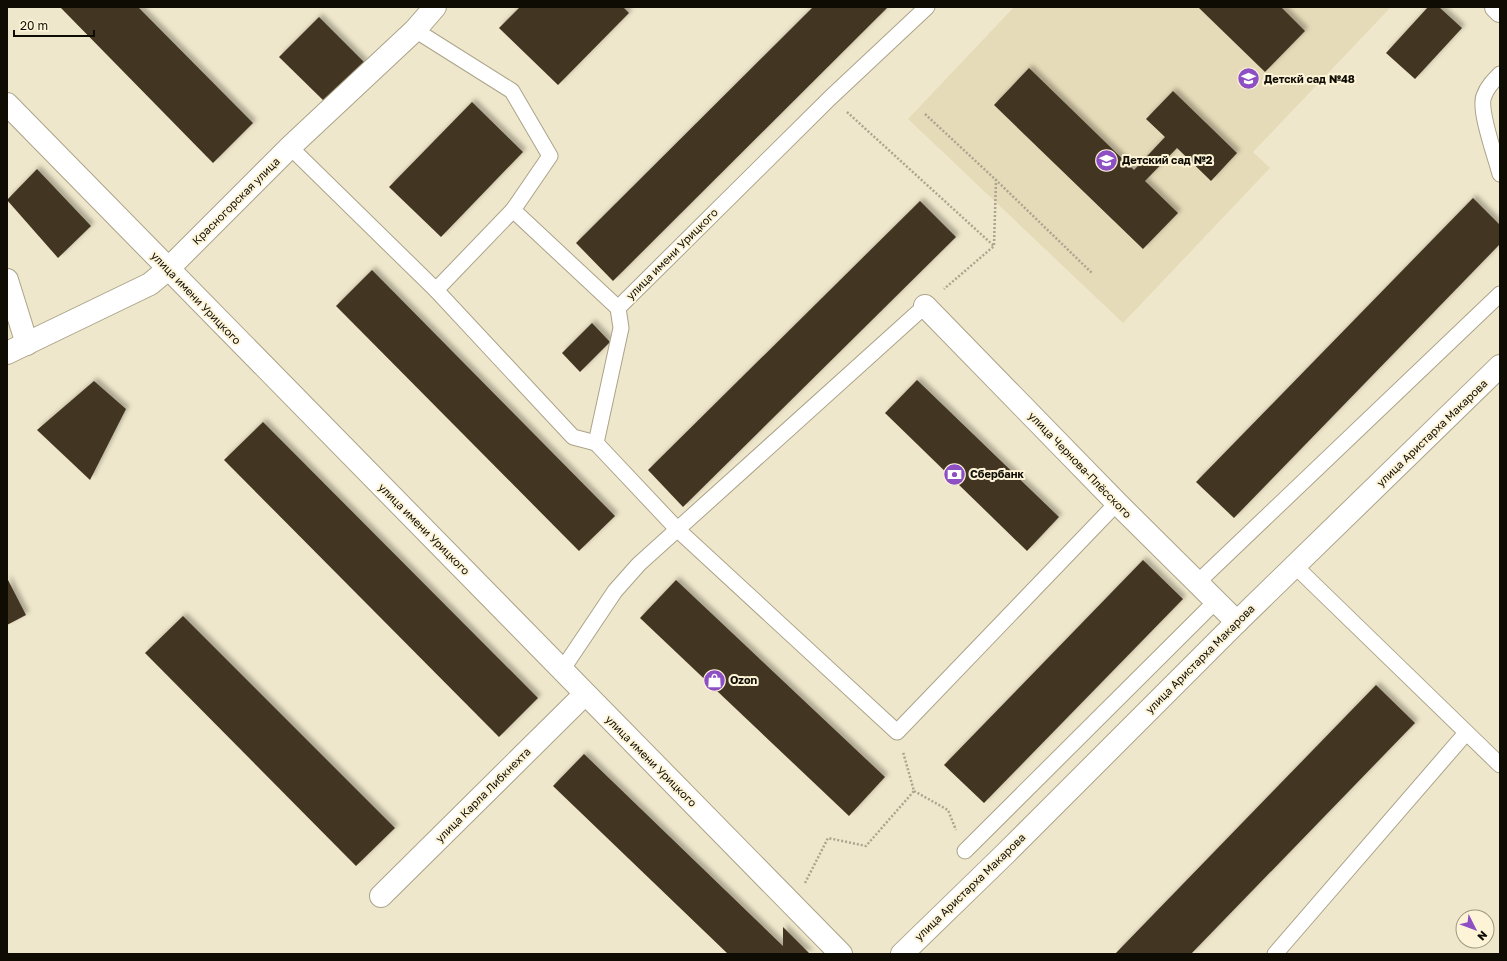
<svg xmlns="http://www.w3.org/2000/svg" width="1507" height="961" font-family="'Golos Text',sans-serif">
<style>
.built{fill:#e6dbb8}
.building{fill:#433521;filter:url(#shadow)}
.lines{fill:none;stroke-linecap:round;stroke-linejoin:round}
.lane-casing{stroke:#aba389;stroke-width:17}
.street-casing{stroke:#aba389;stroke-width:24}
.secondary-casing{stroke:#aba389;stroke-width:24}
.path{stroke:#aba48f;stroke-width:2.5;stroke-dasharray:2 2;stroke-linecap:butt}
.lane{stroke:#fff;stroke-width:15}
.street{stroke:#fff;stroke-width:22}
.secondary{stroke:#fff;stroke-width:22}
.labels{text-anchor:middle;stroke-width:4;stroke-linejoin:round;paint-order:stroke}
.poi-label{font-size:11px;font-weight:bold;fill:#0f0c04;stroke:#fdf4d8;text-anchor:start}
.street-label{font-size:11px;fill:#0f0c04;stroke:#fdf4d8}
</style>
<defs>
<filter id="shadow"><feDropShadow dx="3.5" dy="-3.5" stdDeviation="2" flood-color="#0004"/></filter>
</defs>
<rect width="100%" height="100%" fill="#efe7cb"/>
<!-- built -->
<path class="built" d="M1014,7H1391L1253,152L1270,168L1123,323L908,119Z"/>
<!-- building -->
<g class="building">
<path d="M60,7H138L253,123L213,163Z"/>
<path d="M520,7H623L629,13L558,85L499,28Z"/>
<path d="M813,7H888L613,281L576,243Z"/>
<path d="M1198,7H1281L1305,31L1265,72Z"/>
<path d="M1428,7H1439L1462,28L1415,79L1386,53Z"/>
<path d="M319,17L365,63L326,103L279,57Z"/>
<path d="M1029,68L1134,170L1165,137L1146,119L1173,91L1237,153L1211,181L1177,148L1145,181L1178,213L1143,249L994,105Z"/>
<path d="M472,102L523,152L441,237L389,187Z"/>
<path d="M37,169L91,226L58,258L7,200Z"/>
<path d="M1473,198L1500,225V244L1234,518L1196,482Z"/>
<path d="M920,201L956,237L683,507L648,470Z"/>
<path d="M372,270L615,516L579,551L336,306Z"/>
<path d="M592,323L610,342L580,372L562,353Z"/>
<path d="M917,380L1059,517L1027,551L885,413Z"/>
<path d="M94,381L126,409L90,480L37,430Z"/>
<path d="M263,422L538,698L499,737L224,460Z"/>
<path d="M1143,560L1183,599L984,803L944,765Z"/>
<path d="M7,578L26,615L7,625Z"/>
<path d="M676,580L885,777L849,816L640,618Z"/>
<path d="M183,616L395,828L356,866L145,653Z"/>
<path d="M1376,685L1415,723L1191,954H1115Z"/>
<path d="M584,754L783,946V927L810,954H728L553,786Z"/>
</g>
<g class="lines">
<defs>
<g id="lane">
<path d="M415,30L512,91L550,156L513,210L618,308L831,97L927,7"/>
<path d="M1500,74C1494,80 1487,87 1484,96C1478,109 1496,158 1500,174"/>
<path d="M290,147L436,290L573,437L596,443"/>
<path d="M436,290L513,210"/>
<path d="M618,308L621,328L596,443L678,530L897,732L1117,503"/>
<path d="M1295,566L1500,765"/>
<path d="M1197,583L1500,294"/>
<path d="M562,670L615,591L639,564L925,306"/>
<path d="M965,851L1216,601"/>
<path d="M1275,954L1466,733"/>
</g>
<g id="street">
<path d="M1496,7L1500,11"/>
<path d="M7,104L841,954"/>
<path d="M7,280L27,344"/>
<path d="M925,306L1117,503L1237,622"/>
<path d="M7,353L150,284L168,269L290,147L415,30L435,7"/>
<path d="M381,896L585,694"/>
</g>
<path id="secondary" d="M902,954L1006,853L1237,622L1500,366"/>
</defs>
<!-- lane casing -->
<use href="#lane" class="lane-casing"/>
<!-- street casing -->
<use href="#street" class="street-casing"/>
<!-- secondary casing -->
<use href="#secondary" class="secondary-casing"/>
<!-- path -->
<g class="path">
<path d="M847,112L994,246L944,289"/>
<path d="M925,114L996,180"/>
<path d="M994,245L996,180L1092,273"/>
<path d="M914,791L948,810L956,830"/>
<path d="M805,883L828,838L866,846L914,791L903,752"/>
</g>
<!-- lane -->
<use href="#lane" class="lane"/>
<!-- street -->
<use href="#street" class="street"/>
<!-- secondary -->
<use href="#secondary" class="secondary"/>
</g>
<!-- icons -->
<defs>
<symbol id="school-disc" viewBox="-11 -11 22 22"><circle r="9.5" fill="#8e4fc5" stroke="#fdf4d8"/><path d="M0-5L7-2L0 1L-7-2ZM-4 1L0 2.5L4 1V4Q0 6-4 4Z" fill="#fff"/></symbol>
<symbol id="bank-disc" viewBox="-11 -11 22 22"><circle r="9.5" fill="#8e4fc5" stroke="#fdf4d8"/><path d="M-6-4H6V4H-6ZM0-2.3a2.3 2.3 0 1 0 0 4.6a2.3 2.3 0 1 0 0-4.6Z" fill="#fff"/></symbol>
<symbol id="shop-disc" viewBox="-11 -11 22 22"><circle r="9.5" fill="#8e4fc5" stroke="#fdf4d8"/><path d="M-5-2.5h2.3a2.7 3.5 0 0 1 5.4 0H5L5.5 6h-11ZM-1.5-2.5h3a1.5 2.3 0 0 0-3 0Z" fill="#fff"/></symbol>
</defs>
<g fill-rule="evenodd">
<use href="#school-disc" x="1236" y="66" width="25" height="25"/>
<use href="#school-disc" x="1094" y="148" width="25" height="25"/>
<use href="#bank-disc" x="942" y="462" width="25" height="25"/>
<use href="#shop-disc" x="702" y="668" width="25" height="25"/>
</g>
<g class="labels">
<!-- poi labels -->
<g class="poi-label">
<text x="1264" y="83">Детскй сад №48</text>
<text x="1122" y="164">Детский сад №2</text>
<text x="970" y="478">Сбербанк</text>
<text x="730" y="684">Ozon</text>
</g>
<!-- street labels -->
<g class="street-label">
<text transform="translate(236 201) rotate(-45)" y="4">Красногорская улица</text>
<text transform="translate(672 254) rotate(-45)" y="4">улица имени Урицкого</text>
<text transform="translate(196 298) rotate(46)" y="4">улица имени Урицкого</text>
<text transform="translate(1432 433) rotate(-44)" y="4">улица Аристарха Макарова</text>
<text transform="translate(1080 465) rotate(46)" y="4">улица Чернова-Плёсского</text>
<text transform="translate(424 529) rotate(45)" y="4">улица имени Урицкого</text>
<text transform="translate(1200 659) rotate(-45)" y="4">улица Аристарха Макарова</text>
<text transform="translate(651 761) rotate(45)" y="4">улица имени Урицкого</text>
<text transform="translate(483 795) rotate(-45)" y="4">улица Карла Либкнехта</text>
<text transform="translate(970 887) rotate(-44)" y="4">улица Аристарха Макарова</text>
</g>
</g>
<!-- border -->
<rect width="1507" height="961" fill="none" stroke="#0f0c04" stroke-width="16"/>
<!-- north arrow -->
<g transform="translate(1475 929) rotate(132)"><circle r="19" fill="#fdf4d8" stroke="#9e9783"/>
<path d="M0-3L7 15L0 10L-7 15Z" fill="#8e4fc5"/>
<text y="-6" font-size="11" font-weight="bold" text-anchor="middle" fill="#0f0c04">N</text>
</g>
<!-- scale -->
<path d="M14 30v6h80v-6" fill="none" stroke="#0f0c04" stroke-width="2"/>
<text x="20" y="30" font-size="12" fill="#0f0c04" stroke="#fdf4d8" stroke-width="3" paint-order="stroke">20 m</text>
</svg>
